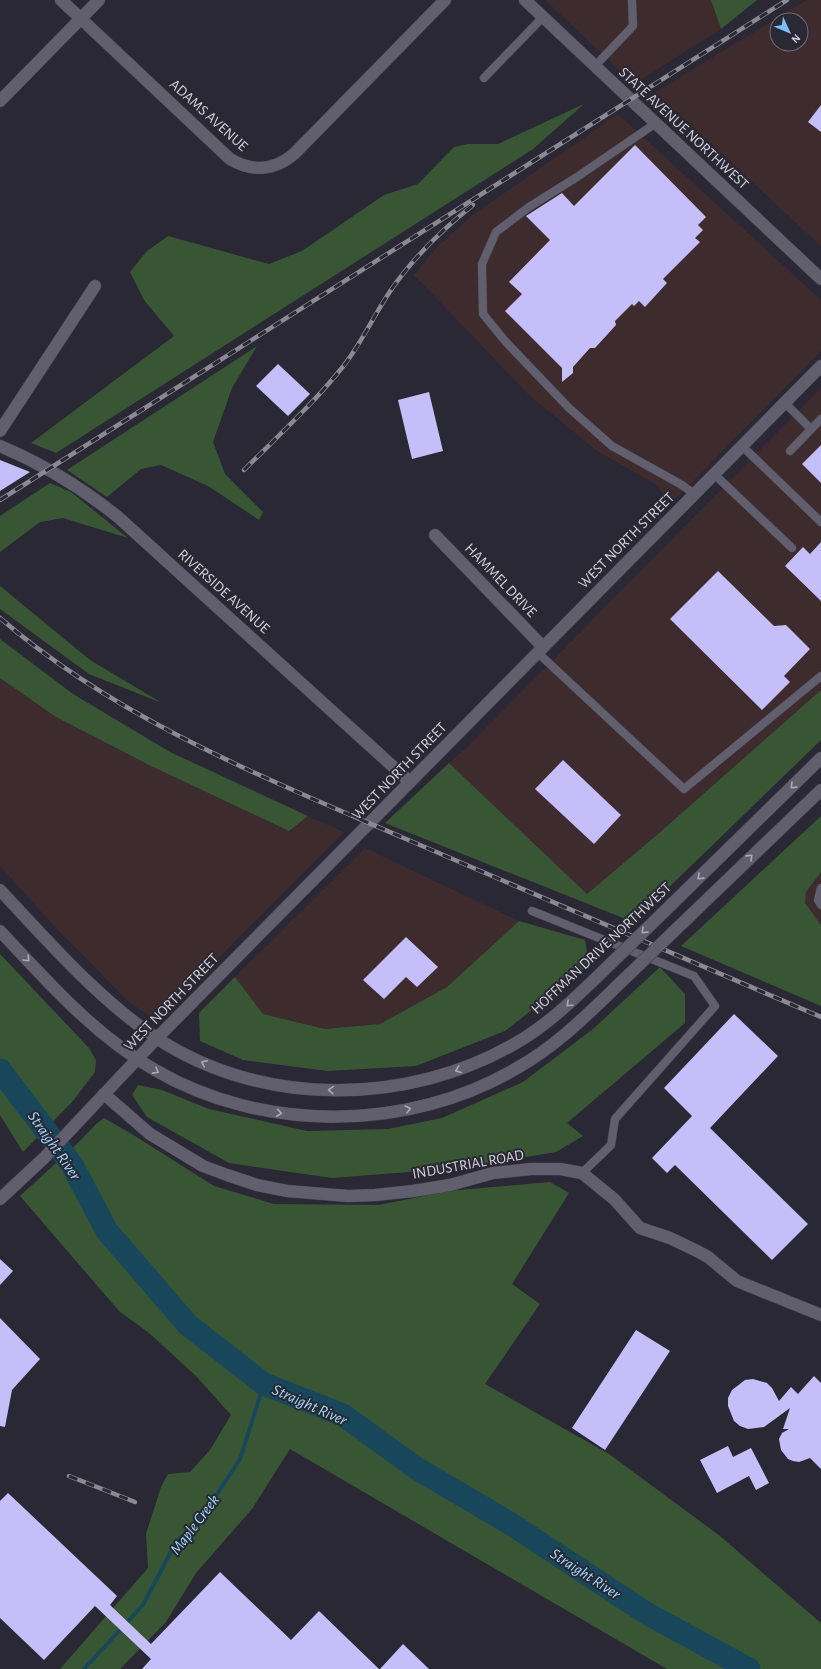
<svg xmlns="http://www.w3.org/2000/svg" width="821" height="1669" font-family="'Alegreya Sans',sans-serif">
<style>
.commercial{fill:#3e2b2e;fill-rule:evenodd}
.green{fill:#395634}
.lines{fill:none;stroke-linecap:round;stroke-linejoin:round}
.stream{stroke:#18475b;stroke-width:4}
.river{stroke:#18475b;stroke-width:23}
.building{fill:#c5bef8}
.lane-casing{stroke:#44434e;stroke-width:9}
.street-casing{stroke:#44434e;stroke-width:13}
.secondary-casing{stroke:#44434e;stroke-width:13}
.lane{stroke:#615f6e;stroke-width:8}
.street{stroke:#615f6e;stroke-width:12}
.secondary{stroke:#615f6e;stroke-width:12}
.rail-casing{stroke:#8b8a94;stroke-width:4.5}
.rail{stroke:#292834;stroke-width:3;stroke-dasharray:9;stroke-linecap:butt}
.secondary-bridge-casing{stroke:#44434e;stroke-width:13;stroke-linecap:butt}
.secondary-bridge{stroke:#615f6e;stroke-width:12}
.oneway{stroke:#acaab6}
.labels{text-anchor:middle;stroke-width:4;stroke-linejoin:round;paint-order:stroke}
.street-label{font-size:15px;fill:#d4d3dc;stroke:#292834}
.water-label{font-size:16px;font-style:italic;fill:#9dddfd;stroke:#292834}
</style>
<rect width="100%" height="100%" fill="#292834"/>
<!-- commercial -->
<g class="commercial">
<path d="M545,0H711L721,29L634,84Z"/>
<path d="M807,0H821V246L655,92ZM777,20H801V44H777Z"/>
<path d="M618,114L821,300V351L671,504L655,484L597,451L529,395L414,275L438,246L474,214Z"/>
<path d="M821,388V690L658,834L587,894L449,763L467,747Z"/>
<path d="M0,678L56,717L151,766L289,831L308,816L344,832L163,1014L148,1015L129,1002L54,926L0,866Z"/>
<path d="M365,848L519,921L447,987L380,1024L325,1029L263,1014L235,977Z"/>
<path d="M821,872V925L805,904L806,892Z"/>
</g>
<!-- green -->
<g class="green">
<path d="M711,0H757L721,29Z"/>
<path d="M584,104L533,149L56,453L31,443L174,336L144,300L130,272L147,251L168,236L269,264L302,251L384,195L418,184L454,147L468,144H498Z"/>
<path d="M257,346L232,388L213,442L225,474L263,512L259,520L208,486L161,465L141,469L107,497L67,470Z"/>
<path d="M50,483L71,492L128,538L63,518L40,522L0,552V516Z"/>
<path d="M0,586L90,660L162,703L89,674L0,609Z"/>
<path d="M0,639L73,694L170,752L308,816L289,831L151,766L56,717L0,678Z"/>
<path d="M821,690V740L633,922L385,823L449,763L587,894L658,834Z"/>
<path d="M821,816V872L806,892L805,903L821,925V1006L681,946Z"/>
<path d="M519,921L585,940L589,965L505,1031L416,1066L328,1071L243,1060L200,1041L199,1013L235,977L263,1014L325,1029L380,1024L447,987Z"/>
<path d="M0,954L89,1048L96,1060L95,1072L72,1102L23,1152L0,1115Z"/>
<path d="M660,967L685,994V1023L567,1123L583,1136L556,1152L460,1168L332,1178L229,1163L147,1117L132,1095L138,1085L162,1090L209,1109L307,1131L388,1129L442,1118L523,1082L593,1029Z"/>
<path d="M104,1118L135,1136L214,1186L274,1204L379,1205L448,1191L550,1182L569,1193L512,1284L540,1304L485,1384L609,1454L720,1536L821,1623V1669H667L290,1449L252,1509L196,1573L166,1622L120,1669H60L148,1568L146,1534L161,1487L168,1474L190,1472L210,1450L231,1415L196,1376L149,1333L119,1311L20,1196L78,1143L96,1124Z"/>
</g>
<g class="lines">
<!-- stream -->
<path class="stream" d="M84,1669L143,1605L175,1544L204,1514L240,1459L264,1384"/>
<!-- river -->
<path class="river" d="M0,1070L72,1165L107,1231L188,1325L264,1384L343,1415L416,1468L511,1524L646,1613L749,1669"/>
</g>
<!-- building -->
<g class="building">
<path d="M821,105V132L808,122Z"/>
<path d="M635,145L706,217L698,225L703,230L695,238L700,242L663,279L667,283L645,307L639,301L634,306L632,304L615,321L616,325L595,348H590L573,367V373L562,382V368L505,311L522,294L509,282L550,240L526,216L562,193L574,206Z"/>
<path d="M278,364L310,394L288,416L256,386Z"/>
<path d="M429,392L443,451L412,459L398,400Z"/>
<path d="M821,445V483L802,464Z"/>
<path d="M0,460L30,472L0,491Z"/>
<path d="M821,542V601L785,566L803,547L810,554Z"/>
<path d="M718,571L774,626L786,625L810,649L784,676L790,682L762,710L670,619Z"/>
<path d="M563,760L621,815L594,844L535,789Z"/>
<path d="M406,937L438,967L417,987L406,977L384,999L363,980Z"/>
<path d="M734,1014L778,1056L710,1128L808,1224L772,1260L675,1165L667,1173L652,1158L692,1116L664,1088Z"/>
<path d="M0,1259L13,1271L0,1285Z"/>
<path d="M0,1318L40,1359L12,1390L5,1427L0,1426Z"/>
<path d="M636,1330L670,1351L605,1450L572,1428Z"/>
<path d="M814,1376L821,1383V1469L810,1458L799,1462L793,1461L788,1459L781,1450L779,1439L782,1433L789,1429H783L790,1408L764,1427L748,1429L740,1426L734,1421L728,1406V1398L732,1390L745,1380L753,1379L767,1383L772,1388L779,1401L791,1387L798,1394Z"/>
<path d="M728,1446L733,1457L751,1448L769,1483L756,1490L749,1476L717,1493L700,1460Z"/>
<path d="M8,1493L117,1596L110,1605L151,1644L220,1572L291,1640L319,1611L379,1669H142L151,1659L95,1606L44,1660L0,1618V1501Z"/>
<path d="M403,1644L429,1669H380Z"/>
</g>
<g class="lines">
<defs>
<g id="lane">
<path d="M595,66L633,26L632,0"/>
<path d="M484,78L543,17"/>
<path d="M656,123L577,177L529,207L496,232L482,264L483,314L505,341L569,408L612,446L682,485L694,494"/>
<path d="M785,403L811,429"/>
<path d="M742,446L821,522"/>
<path d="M790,451L821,419"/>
<path d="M714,474L792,548"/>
<path d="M538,653L684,789L821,676"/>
<path d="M821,888L818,900L821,905"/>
<path d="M532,911L694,976L715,1006L615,1119L611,1145L582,1173"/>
</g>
<g id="street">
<path d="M61,0L230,159C252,172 274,171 294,154L445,0"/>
<path d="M0,101L99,0"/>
<path d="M0,431L95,286"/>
<path d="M435,535L543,647"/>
<path d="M104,1094L150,1134L203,1166L227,1175L257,1185L287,1191L348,1196L375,1195L413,1191L450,1185L493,1173L531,1169H560L582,1173L614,1199L640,1228L670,1238L699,1252L708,1257L737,1281L821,1315"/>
</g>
<g id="secondary">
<path d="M525,0L821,279"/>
<path d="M0,446C43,464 82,488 118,517L410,782"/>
<path d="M0,890C49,942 96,997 155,1037C261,1108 408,1106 516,1043C546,1026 572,1001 597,977"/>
<path d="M672,904L821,758"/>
<path d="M692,914L821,790"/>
<path d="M0,931C47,981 94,1035 155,1070C263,1133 409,1132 517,1068C555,1047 586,1016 617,986"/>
<path d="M0,1199L44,1158L157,1038L821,366"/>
</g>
</defs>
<!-- lane casing -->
<use href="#lane" class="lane-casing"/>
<!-- street casing -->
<use href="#street" class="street-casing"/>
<!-- secondary casing -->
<use href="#secondary" class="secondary-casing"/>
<!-- lane -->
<use href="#lane" class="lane"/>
<!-- street -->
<use href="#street" class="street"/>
<!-- secondary -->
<use href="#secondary" class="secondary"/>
<defs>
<g id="rail">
<path d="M244,470C277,437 312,405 341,369C361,345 373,316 391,290C413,258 443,229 473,205"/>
<path d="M0,500L787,0"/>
<path d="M0,618C118,720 265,778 406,839C545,899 683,958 821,1017"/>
<path d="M69,1476L135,1502"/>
</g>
</defs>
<!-- rail casing -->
<use href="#rail" class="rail-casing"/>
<!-- rail -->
<use href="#rail" class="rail"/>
<defs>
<g id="secondary-bridge">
<path d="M597,977L672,904"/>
<path d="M617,986L692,914"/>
</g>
</defs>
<!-- secondary-bridge casing -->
<use href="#secondary-bridge" class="secondary-bridge-casing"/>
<!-- secondary-bridge -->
<use href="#secondary-bridge" class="secondary-bridge"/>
</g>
<!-- one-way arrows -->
<defs><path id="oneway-chevron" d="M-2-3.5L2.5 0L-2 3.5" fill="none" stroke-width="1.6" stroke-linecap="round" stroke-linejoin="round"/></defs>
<g class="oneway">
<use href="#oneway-chevron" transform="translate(793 786) rotate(136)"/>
<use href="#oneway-chevron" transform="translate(750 857) rotate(-44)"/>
<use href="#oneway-chevron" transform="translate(700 877) rotate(136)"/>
<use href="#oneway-chevron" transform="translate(644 931) rotate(136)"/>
<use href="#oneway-chevron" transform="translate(27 959) rotate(47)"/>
<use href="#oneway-chevron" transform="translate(569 1004) rotate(138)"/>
<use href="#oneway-chevron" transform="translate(204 1063) rotate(-154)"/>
<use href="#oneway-chevron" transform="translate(458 1070) rotate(160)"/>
<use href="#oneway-chevron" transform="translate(156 1071) rotate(29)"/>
<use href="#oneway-chevron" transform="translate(331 1090) rotate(-176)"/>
<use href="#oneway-chevron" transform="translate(408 1109) rotate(-14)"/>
<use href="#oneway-chevron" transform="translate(279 1113) rotate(8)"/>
</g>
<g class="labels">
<!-- street labels -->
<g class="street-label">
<text transform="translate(209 115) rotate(42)" y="5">ADAMS AVENUE</text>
<text transform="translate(684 128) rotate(43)" y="5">STATE AVENUE NORTHWEST</text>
<text transform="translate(626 540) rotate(-45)" y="5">WEST NORTH STREET</text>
<text transform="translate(501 580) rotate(46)" y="5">HAMMEL DRIVE</text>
<text transform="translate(224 591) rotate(42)" y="5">RIVERSIDE AVENUE</text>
<text transform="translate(399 771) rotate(-46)" y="5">WEST NORTH STREET</text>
<text transform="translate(601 948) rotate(-43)" y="5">HOFFMAN DRIVE NORTHWEST</text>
<text transform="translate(171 1002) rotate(-46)" y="5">WEST NORTH STREET</text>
<text transform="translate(468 1164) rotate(-10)" y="5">INDUSTRIAL ROAD</text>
</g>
<!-- water labels -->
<g class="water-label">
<text transform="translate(55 1145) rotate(55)" y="6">Straight River</text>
<text transform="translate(310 1404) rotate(24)" y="6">Straight River</text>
<text transform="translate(194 1524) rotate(-53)" y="6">Maple Creek</text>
<text transform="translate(586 1573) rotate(33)" y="6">Straight River</text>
</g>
</g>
<!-- north arrow -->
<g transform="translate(789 32) rotate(134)"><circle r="19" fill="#292834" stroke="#6d6c77"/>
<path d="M0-3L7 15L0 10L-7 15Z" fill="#7cbef9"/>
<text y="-6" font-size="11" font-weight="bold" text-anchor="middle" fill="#d4d3dc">N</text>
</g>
</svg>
